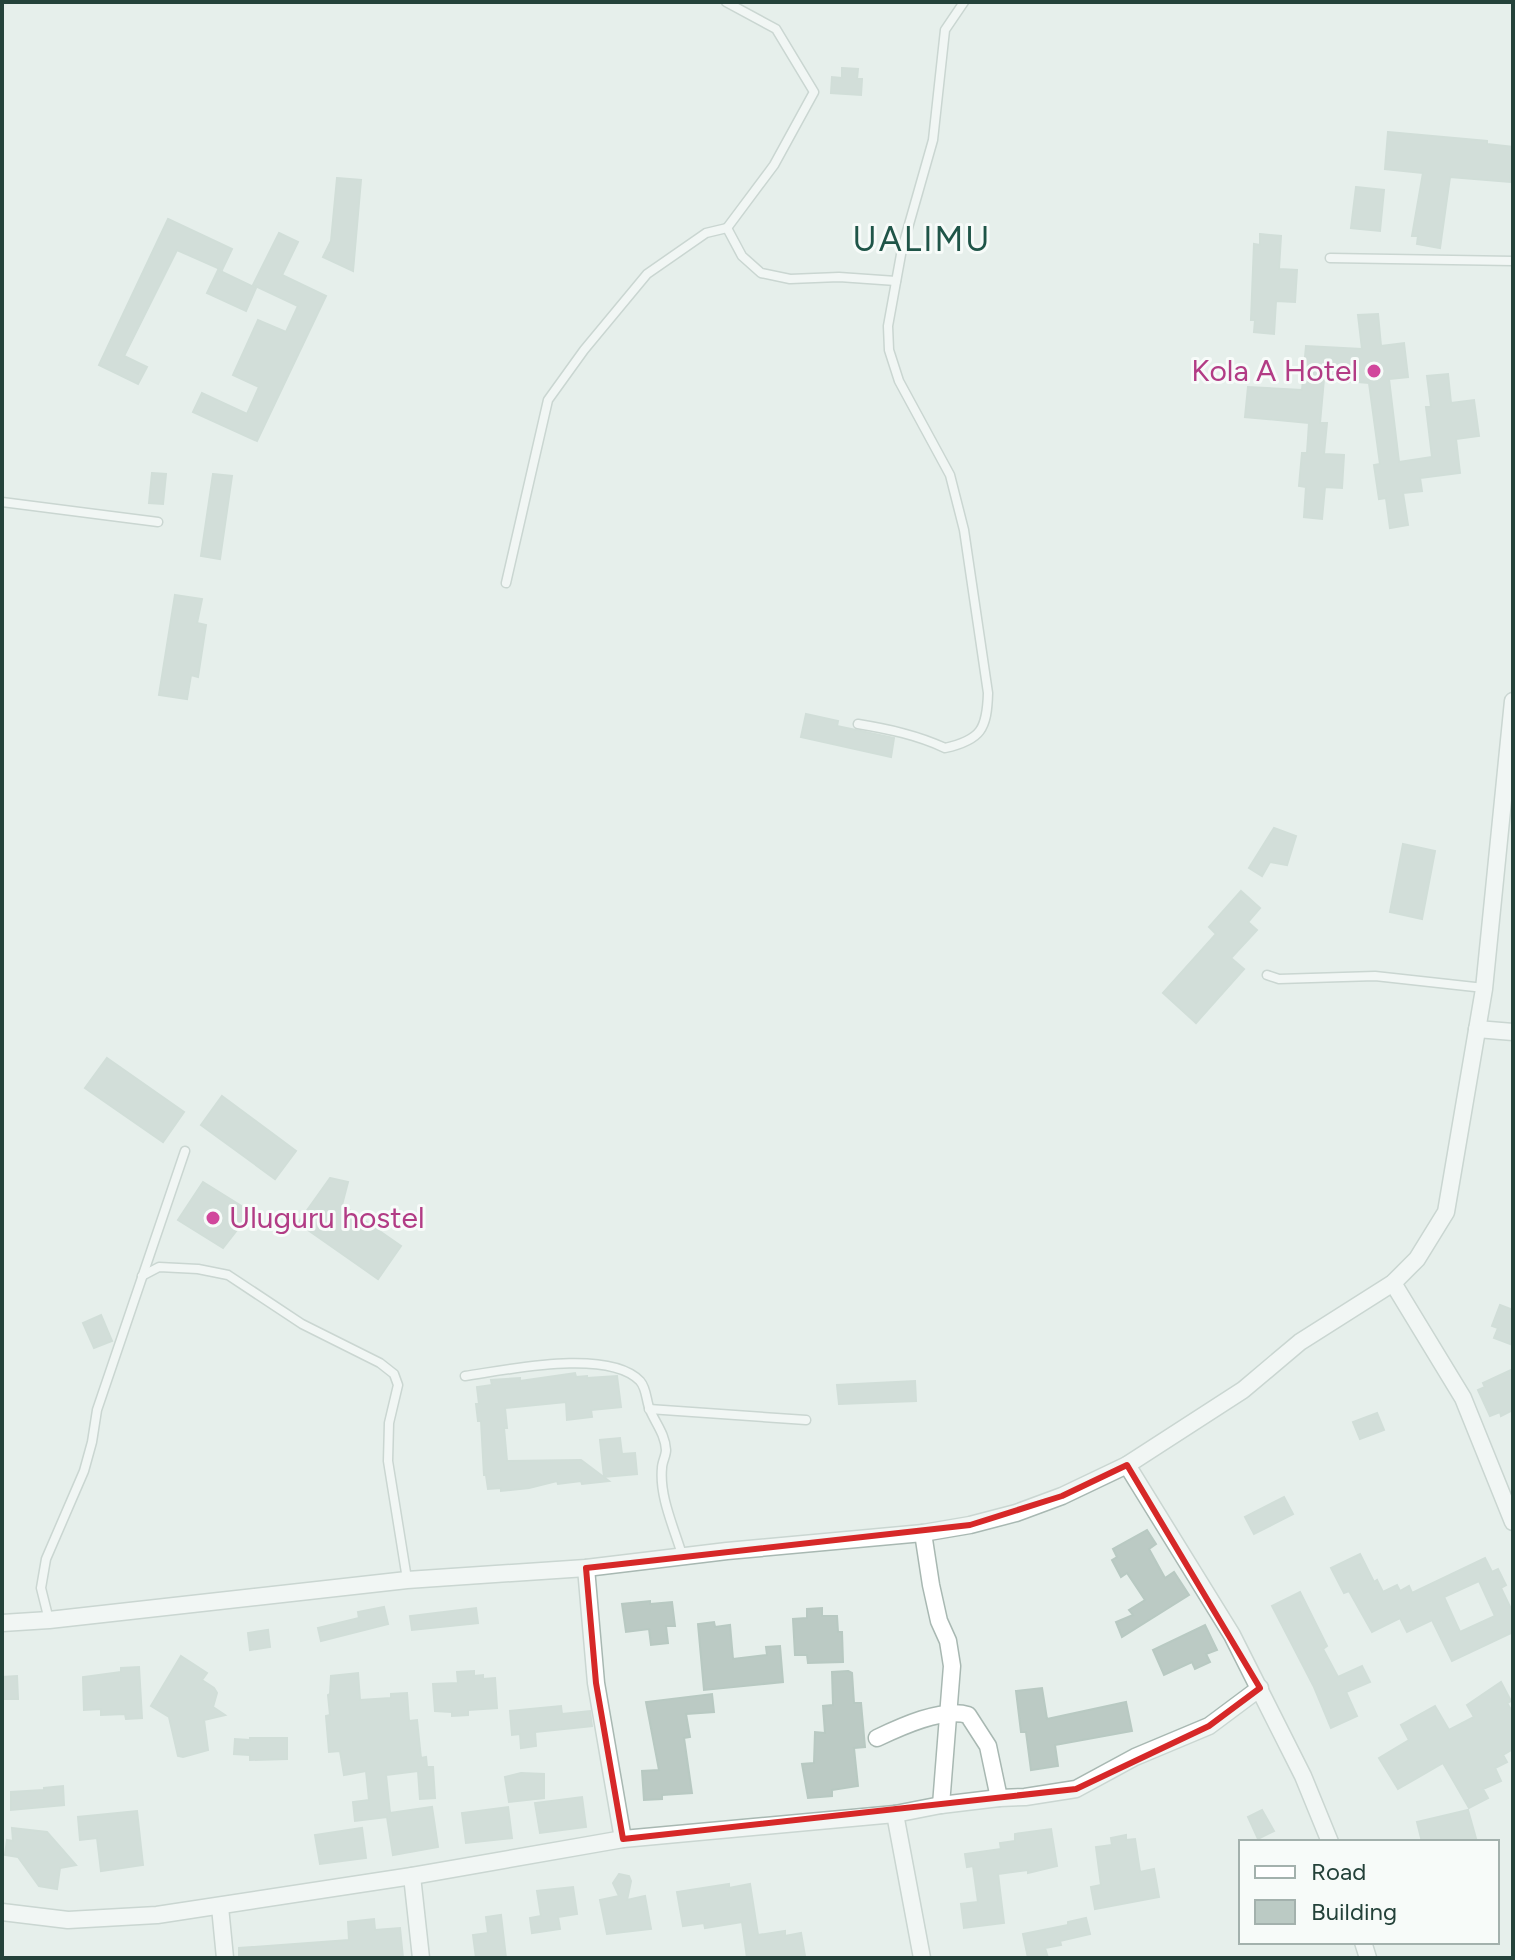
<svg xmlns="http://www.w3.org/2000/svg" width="1515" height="1960" font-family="Figtree,sans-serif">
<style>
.building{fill:#bbcac4;stroke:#b8c9c2;stroke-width:2;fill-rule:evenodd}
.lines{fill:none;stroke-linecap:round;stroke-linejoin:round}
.lane-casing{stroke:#a8b8b2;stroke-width:11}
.street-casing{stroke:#a8b8b2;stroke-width:19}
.lane{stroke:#fff;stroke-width:8}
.street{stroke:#fff;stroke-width:16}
.marked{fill:none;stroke:#d62828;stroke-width:6;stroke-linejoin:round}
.hotel-dot{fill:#d1479c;stroke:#f7fbf9;stroke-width:3}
.labels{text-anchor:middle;stroke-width:6;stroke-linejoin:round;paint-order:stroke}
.hotel-label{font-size:30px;fill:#b23c85;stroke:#f7fbf9;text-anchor:end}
.quarter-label{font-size:34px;letter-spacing:2px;fill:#1f5548;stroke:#f7fbf9}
</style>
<rect width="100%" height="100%" fill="#e6efeb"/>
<!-- building -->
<g class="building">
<path d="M842,68L858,69L857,79H862L861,95L831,93L832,77L842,78Z"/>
<path d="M1388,132L1487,141V144L1513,147L1510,182L1450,177L1440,248L1417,244L1418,236H1412L1423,173L1385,169Z"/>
<path d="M337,178L361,180L353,271L323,257L331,241Z"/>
<path d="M1356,187L1384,190L1380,231L1351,228Z"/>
<path d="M168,219L232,249L222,270L177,250L124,356L147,367L138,384L99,365Z"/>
<path d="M279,233L298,242L282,275L326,296L257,441L193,412L202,393L247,414L259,387L233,375L258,320L286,332L298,306L253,285Z"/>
<path d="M1260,234L1281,236L1279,269L1297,270L1295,302L1276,301L1274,334L1254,332L1255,320H1251L1254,244L1260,245Z"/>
<path d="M218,270L256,288L246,311L207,293Z"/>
<path d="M1378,314L1381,346L1404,343L1408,377L1389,379L1399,462L1432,457L1426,407H1431L1427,376L1448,374L1451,403L1474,400L1479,436L1456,439L1460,473L1420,478L1422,491L1403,493L1408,525L1390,528L1386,498L1379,499L1374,465L1380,464L1369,383L1324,379L1320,423H1327L1324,454L1344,455L1342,488L1325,487L1322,519L1304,517L1306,487L1299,486L1302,453H1307L1309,423L1245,417L1248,387L1302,390L1306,346L1362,349L1358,315Z"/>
<path d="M152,473L166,474L163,504L149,503Z"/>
<path d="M213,474L232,476L220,559L201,556Z"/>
<path d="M175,595L202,599L197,623L206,625L198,677L191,675L187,699L159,695Z"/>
<path d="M806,714L838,721L837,726L894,738L891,757L801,737Z"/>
<path d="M1274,828L1296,836L1287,865L1270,862L1262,876L1249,868Z"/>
<path d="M1403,844L1435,851L1422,919L1390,912Z"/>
<path d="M1241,891L1260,908L1248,922L1257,930L1231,958L1244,969L1196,1023L1163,993L1216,934L1209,927Z"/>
<path d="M107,1058L184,1112L163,1142L85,1088Z"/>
<path d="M222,1096L296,1151L275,1179L201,1125Z"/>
<path d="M330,1178L348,1182L342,1205L401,1246L378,1279L298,1223Z"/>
<path d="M203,1182L251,1212L223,1248L178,1220Z"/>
<path d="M1500,1305L1513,1310V1345L1494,1338L1498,1328L1492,1326Z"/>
<path d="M101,1315L112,1341L94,1348L83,1323Z"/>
<path d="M1513,1369V1410L1501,1416L1500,1412L1490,1416L1478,1390L1485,1387L1483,1383Z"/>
<path d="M575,1373L576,1377L587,1376V1378L617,1376L621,1407L591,1410L592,1417L567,1420L566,1402L505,1408L507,1428H504L507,1461L581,1460L609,1481L582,1484L581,1481L558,1484L557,1481L529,1488L501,1491V1488L488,1489L486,1475H484L481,1421H478L476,1404H479L477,1387L492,1385L491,1380L520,1378V1381Z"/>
<path d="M915,1381L916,1401L839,1404L837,1385Z"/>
<path d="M1377,1413L1384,1430L1360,1439L1353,1422Z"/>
<path d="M620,1438L622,1454L635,1453L637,1474L604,1477L600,1440Z"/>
<path d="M1284,1497L1293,1514L1254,1534L1245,1517Z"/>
<path d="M1147,1530L1156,1544L1149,1549L1165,1578L1174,1572L1189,1595L1122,1637L1116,1622L1133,1615L1129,1610L1145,1600L1127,1573L1121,1577L1112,1560L1117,1557L1113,1549Z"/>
<path d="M1360,1554L1374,1582L1377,1580L1383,1592L1397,1585L1400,1591L1409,1586L1412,1593L1485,1558L1492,1572L1498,1569L1506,1585L1501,1588L1513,1613V1632L1452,1661L1432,1620L1407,1632L1400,1618L1372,1632L1349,1591L1344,1593L1331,1568ZM1479,1581L1495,1616L1460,1632L1444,1597Z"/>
<path d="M1300,1592L1327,1646L1323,1649L1338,1677L1362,1666L1370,1682L1346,1692L1357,1716L1331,1728L1314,1687L1272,1606Z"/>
<path d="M650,1601V1604L672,1602L675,1626H666L668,1643L651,1645L649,1629L626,1632L622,1604Z"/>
<path d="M384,1607L388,1624L321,1641L318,1628L359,1618L358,1612Z"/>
<path d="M476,1608L478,1623L412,1630L410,1616Z"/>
<path d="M822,1608V1616H837L838,1632H842L843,1662L808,1663L807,1655H795L793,1619L807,1618V1609Z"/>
<path d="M714,1622L715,1627L730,1625L733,1659L767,1655L766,1647L780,1646L783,1682L704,1690L698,1624Z"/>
<path d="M1205,1625L1217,1650L1206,1654L1210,1662L1195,1669L1192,1662L1164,1675L1153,1650Z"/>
<path d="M268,1630L270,1647L250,1650L248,1633Z"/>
<path d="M181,1656L207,1673L202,1680L214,1688L217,1693L213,1707L225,1715L204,1720L208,1750L183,1757L178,1756L169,1717L151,1706Z"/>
<path d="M139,1667L142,1718L126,1719L125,1714L101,1715V1709L84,1710L83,1677L121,1672V1668Z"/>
<path d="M474,1671V1676L483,1675V1679L495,1678L497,1708L468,1710V1715L452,1716V1712L435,1711L433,1684L458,1683L457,1672Z"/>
<path d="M848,1671L852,1673L854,1703H861L865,1747L854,1748L858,1786L832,1790V1796L808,1798L802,1764L814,1763L815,1732L825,1733L823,1706L833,1705L832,1672Z"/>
<path d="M358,1673L360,1700L391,1698V1694L407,1693L409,1721L417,1720L421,1758L426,1757L427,1767H433L435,1798L420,1799L418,1771L386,1775L390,1813L432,1807L438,1847L393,1855L387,1817L355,1821L353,1802L369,1800L366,1771L344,1775L340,1751L329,1752L326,1716L330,1715L328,1695L330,1694L331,1676Z"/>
<path d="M17,1676L18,1699H2V1677Z"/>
<path d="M1501,1682L1511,1701L1507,1703L1513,1713V1749L1503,1755L1507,1762L1495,1768L1501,1781L1483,1789L1488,1798L1469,1808L1443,1763L1398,1789L1379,1758L1409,1740L1401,1725L1435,1706L1449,1730L1474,1717L1467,1705Z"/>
<path d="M1042,1688L1047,1719L1126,1702L1132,1731L1055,1745L1058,1766L1031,1770L1026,1732H1021L1016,1691Z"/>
<path d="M712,1694L714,1712L686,1714L690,1737L684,1738L692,1793L662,1795V1799L644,1800L642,1771L659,1770L646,1702Z"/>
<path d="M561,1706L562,1714L590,1711L592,1726L535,1732L536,1746L521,1748L520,1734L512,1735L510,1711Z"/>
<path d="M250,1738H287V1759L250,1760V1755L234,1754L235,1739L250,1740Z"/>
<path d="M521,1773L544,1774V1798L509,1802L505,1777Z"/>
<path d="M63,1786L64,1805L11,1810V1792L44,1790V1788Z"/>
<path d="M582,1797L586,1827L540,1833L535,1803Z"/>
<path d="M508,1807L512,1838L466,1843L462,1813Z"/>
<path d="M1262,1810L1274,1831L1258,1839L1248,1817Z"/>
<path d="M1468,1810L1477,1842H1422L1417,1822Z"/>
<path d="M137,1811L143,1865L101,1871L97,1838L80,1840L78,1817Z"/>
<path d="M12,1828L47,1832L76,1865L60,1868L57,1889L39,1886L18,1857L5,1855L7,1840L13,1841Z"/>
<path d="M362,1828L366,1858L320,1864L315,1835Z"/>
<path d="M1051,1829L1057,1866L1028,1873V1870L998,1874L1004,1923L964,1928L961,1904L978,1902L973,1866L967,1867L965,1854L1001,1849L1000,1843L1015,1841V1834Z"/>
<path d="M1126,1835V1840L1135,1839L1140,1872L1154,1869L1159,1897L1095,1909L1091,1887L1101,1885L1096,1847L1112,1845L1111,1838Z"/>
<path d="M619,1874L629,1876L631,1881L627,1900L645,1896L651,1929L607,1934L600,1900L619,1896L613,1883Z"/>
<path d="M729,1884V1888L750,1884L758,1935L785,1931V1936L801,1933L805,1956L747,1958L742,1922L705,1928L704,1923L683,1926L677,1892Z"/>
<path d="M573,1887L577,1914L558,1917L560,1929L532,1933L530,1918L541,1916L537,1891Z"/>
<path d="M501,1915L506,1958H476L473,1935L488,1933L486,1917Z"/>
<path d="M1086,1918L1090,1934L1064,1940L1060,1941L1061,1945L1045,1948L1048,1958H1028L1023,1934L1068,1925V1922Z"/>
<path d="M374,1919L375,1930L400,1928L403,1958H239V1948L349,1940L348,1922Z"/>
</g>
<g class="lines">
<defs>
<g id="lane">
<path d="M726,2L776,29L814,92L774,165L727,228"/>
<path d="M1330,258L1513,261"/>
<path d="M2,502L158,522"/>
<path d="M506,583L548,400L584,350L647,274L706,233L727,228L742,256L761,273L790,279L839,277L896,281"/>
<path d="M858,724C888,729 917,735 945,748C981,740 987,729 988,693L964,530L950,475L899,381L889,350L888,326L902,249L933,140L945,30L964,2"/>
<path d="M1267,975L1279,979L1375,976L1484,988"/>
<path d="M142,1276L159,1267L198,1269L228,1275L302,1324L380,1363L394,1374L398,1385L389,1423L388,1461L407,1579"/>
<path d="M465,1376C507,1370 608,1348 640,1381C647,1389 646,1401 650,1410C656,1424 665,1434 666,1450C666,1456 662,1462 662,1468C659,1497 675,1530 683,1558"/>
<path d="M649,1409L806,1420"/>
<path d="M49,1620L41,1588L46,1559L84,1471L92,1442L97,1410L185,1151"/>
</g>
<g id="street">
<path d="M1477,1029L1513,1032"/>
<path d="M1393,1283L1463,1398L1513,1522"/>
<path d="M1127,1465L1232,1635L1303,1776L1330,1842"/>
<path d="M923,1533L931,1585L939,1621L948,1641L952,1666L941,1805"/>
<path d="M586,1568L596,1683L623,1839"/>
<path d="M2,1623L49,1620L407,1580L586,1568L727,1551L923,1533L970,1525L1016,1513L1062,1496L1127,1465L1243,1390L1300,1342L1393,1283L1417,1259L1446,1212L1484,989L1513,701"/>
<path d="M877,1738C900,1727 943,1707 968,1715L988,1746L999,1798"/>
<path d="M895,1814L922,1958"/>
<path d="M412,1876L421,1958"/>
<path d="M220,1907L225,1958"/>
<path d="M2,1912L68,1920L157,1915L412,1876L623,1839L895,1814L941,1805L999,1798L1025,1797L1076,1789L1135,1757L1209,1726L1260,1688"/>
<path d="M1363,1942L1368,1958"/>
</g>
</defs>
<!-- lane casing -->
<use href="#lane" class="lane-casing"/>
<!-- street casing -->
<use href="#street" class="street-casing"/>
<!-- lane -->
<use href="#lane" class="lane"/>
<!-- street -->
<use href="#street" class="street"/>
</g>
<!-- marked area -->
<path d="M0 0H1515V1960H0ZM1127,1465L1260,1688L1209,1726L1076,1789L623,1839L596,1683L586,1568L970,1525L1062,1496Z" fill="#e6efeb" fill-opacity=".55" fill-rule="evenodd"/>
<path class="marked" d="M1127,1465L1260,1688L1209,1726L1076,1789L623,1839L596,1683L586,1568L970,1525L1062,1496Z"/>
<!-- markers -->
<g class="hotel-dot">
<circle cx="1374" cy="371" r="8"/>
<circle cx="213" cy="1218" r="8"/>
</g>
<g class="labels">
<!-- hotel labels -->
<g class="hotel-label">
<text x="1358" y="381">Kola A Hotel</text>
<text x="229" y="1228" text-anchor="start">Uluguru hostel</text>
</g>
<!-- quarter labels -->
<g class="quarter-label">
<text x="922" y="251">UALIMU</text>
</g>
</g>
<!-- border -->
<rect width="1515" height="1960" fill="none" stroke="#24423a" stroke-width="8"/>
<!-- legend -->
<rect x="1239" y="1840" width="260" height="104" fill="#f7fbf9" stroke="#a3b1ad" stroke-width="2"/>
<rect x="1255" y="1866" width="40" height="12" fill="#ffffff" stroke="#a3b1ad" stroke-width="2"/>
<text x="1311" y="1880" font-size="24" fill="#24423a">Road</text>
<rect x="1255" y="1900" width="40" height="24" fill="#bbcac4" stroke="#a3b1ad" stroke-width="2"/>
<text x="1311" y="1920" font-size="24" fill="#24423a">Building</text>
</svg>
